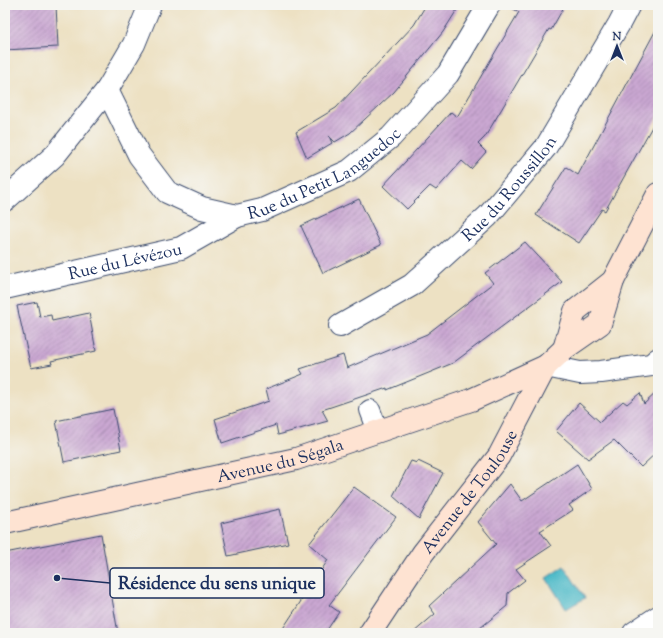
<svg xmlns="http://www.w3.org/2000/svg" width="663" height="638" font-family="'Sorts Mill Goudy',serif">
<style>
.water{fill:#4ebac8;stroke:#347493}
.building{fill:url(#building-hatch)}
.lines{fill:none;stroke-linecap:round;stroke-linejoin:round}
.pedestrian-casing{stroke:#3a4a6d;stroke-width:22}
.minor-casing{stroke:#3a4a6d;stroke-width:24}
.secondary-casing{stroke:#3a4a6d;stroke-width:24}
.pedestrian{stroke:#fff;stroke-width:20}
.minor{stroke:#fff;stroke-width:22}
.secondary{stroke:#fee3d2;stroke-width:22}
.labels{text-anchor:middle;stroke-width:3.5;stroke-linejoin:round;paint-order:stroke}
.street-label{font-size:17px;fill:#1b2f5e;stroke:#f6f6f2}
.leader{fill:none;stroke:#1b2f5e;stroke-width:1.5}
.callout-dot{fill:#1b2f5e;stroke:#f6f6f2;stroke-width:1.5}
.callout{fill:#f6f6f2;stroke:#1b2f5e;stroke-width:1.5}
.callout-label{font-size:18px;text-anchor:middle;font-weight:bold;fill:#1b2f5e}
</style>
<defs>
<pattern id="building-hatch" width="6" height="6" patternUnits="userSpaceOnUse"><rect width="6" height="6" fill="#caa7d2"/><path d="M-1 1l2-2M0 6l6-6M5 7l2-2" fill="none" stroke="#a388ae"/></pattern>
</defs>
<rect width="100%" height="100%" fill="#f6f6f2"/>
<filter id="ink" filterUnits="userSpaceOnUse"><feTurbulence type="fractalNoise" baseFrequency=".025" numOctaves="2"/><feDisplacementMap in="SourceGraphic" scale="8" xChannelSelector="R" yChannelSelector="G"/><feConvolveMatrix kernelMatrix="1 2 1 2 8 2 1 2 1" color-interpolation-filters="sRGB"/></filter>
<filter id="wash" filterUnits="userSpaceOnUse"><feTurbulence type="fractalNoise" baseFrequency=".012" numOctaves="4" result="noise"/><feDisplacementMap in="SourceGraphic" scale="16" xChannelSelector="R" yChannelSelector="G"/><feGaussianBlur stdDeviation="0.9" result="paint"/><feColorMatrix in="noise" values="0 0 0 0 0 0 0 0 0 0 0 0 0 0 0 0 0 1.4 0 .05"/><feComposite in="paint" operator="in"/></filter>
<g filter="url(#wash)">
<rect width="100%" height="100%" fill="#ede1c3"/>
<!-- water -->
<path class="water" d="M564,566L585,598L566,609L546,578Z"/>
<g id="blocks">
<!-- building -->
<g class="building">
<path d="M5,5H56L58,47L5,50Z"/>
<path d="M426,5H460L443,32L394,92L350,133L335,142L329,136L332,143L307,158L296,132L336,108L414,25Z"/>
<path d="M506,5H565L551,30L549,29L485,137L478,144L486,152L471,169L462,161L436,190L430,186L407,209L383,186L451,112L457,117L519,12Z"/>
<path d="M658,26V116L605,211L602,209L579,243L536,215L566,167L578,175Z"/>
<path d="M359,199L381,245L323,273L301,226Z"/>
<path d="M525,242L562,282L453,363L387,390V388L322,410L328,421L278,435L276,425L222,443L215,419L269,401L266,389L303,374L300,369L343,355L347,368L427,334L493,283L485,273Z"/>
<path d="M37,302L40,317L51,315L52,321L89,313L96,351L51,361L52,364L31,368L17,306Z"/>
<path d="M658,391V451L641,467L614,440L588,459L556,431L579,403L600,422L623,401L627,404L640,393L644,404Z"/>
<path d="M113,409L121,450L64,462L56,421Z"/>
<path d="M411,461L417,463L418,461L443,473L419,519L393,496Z"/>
<path d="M577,464L592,489L569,505L573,510L540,531L551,546L516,569L525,580L508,593L507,606L474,633H413L435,614L429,606L496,544L478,522L510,484L522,501Z"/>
<path d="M354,487L396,517L329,605L339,612L325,633H280L328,560L309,544Z"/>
<path d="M280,509L288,543L228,556L221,523Z"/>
<path d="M101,534L118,633H5V553Z"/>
</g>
</g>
</g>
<g filter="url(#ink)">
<use href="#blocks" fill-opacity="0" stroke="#3a4a6d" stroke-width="1"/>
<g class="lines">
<defs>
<path id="pedestrian" d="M370,410L378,431"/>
<g id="minor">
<path id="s1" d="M107,90L139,155L167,192L202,208L237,216L262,210L349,171L391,137L448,74L489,5"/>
<path d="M5,200L55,155L107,90L134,44L150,5"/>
<path id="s2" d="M5,288L181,248L237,216"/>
<path id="s3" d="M340,326L412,285L488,216L546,147L619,24L629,5"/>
<path d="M546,366L580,373L601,372L651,365L658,359"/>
<path d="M634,633L658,617"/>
</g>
<g id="secondary">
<path d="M564,349L575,311L613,281"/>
<path id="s4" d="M5,523L296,459L471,400L546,366"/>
<path id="s5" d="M370,633L423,553L499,456L546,366L564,349L600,324L613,281L658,194"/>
</g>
</defs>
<!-- pedestrian casing -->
<use href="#pedestrian" class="pedestrian-casing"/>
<!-- minor casing -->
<use href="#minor" class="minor-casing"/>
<!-- secondary casing -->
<use href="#secondary" class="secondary-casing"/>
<!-- pedestrian -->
<use href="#pedestrian" class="pedestrian"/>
<!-- minor -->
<use href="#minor" class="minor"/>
<!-- secondary -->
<use href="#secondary" class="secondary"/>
</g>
</g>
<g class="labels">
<!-- street labels -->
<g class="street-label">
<text dy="6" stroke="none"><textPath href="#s1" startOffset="291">Rue du Petit Languedoc</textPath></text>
<text dy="6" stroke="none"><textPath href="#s3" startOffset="220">Rue du Roussillon</textPath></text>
<text dy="6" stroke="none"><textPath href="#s2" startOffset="123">Rue du Lévézou</textPath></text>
<text dy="6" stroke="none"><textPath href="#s4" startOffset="282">Avenue du Ségala</textPath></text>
<text dy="6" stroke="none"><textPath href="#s5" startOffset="173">Avenue de Toulouse</textPath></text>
</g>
</g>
<!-- callouts -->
<path class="leader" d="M57 578L110 583"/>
<circle class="callout-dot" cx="57" cy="578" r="4"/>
<rect class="callout" x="110" y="568" width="214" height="30" rx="4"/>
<g class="callout-label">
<text x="217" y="589">Résidence du sens unique</text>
</g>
<!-- margin -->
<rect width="663" height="638" fill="none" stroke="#f6f6f2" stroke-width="20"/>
<!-- north arrow -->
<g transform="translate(617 46)" stroke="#f6f6f2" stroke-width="3" paint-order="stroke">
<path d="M0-3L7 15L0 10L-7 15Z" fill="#1b2f5e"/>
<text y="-6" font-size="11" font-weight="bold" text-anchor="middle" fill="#1b2f5e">N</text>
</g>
</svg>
